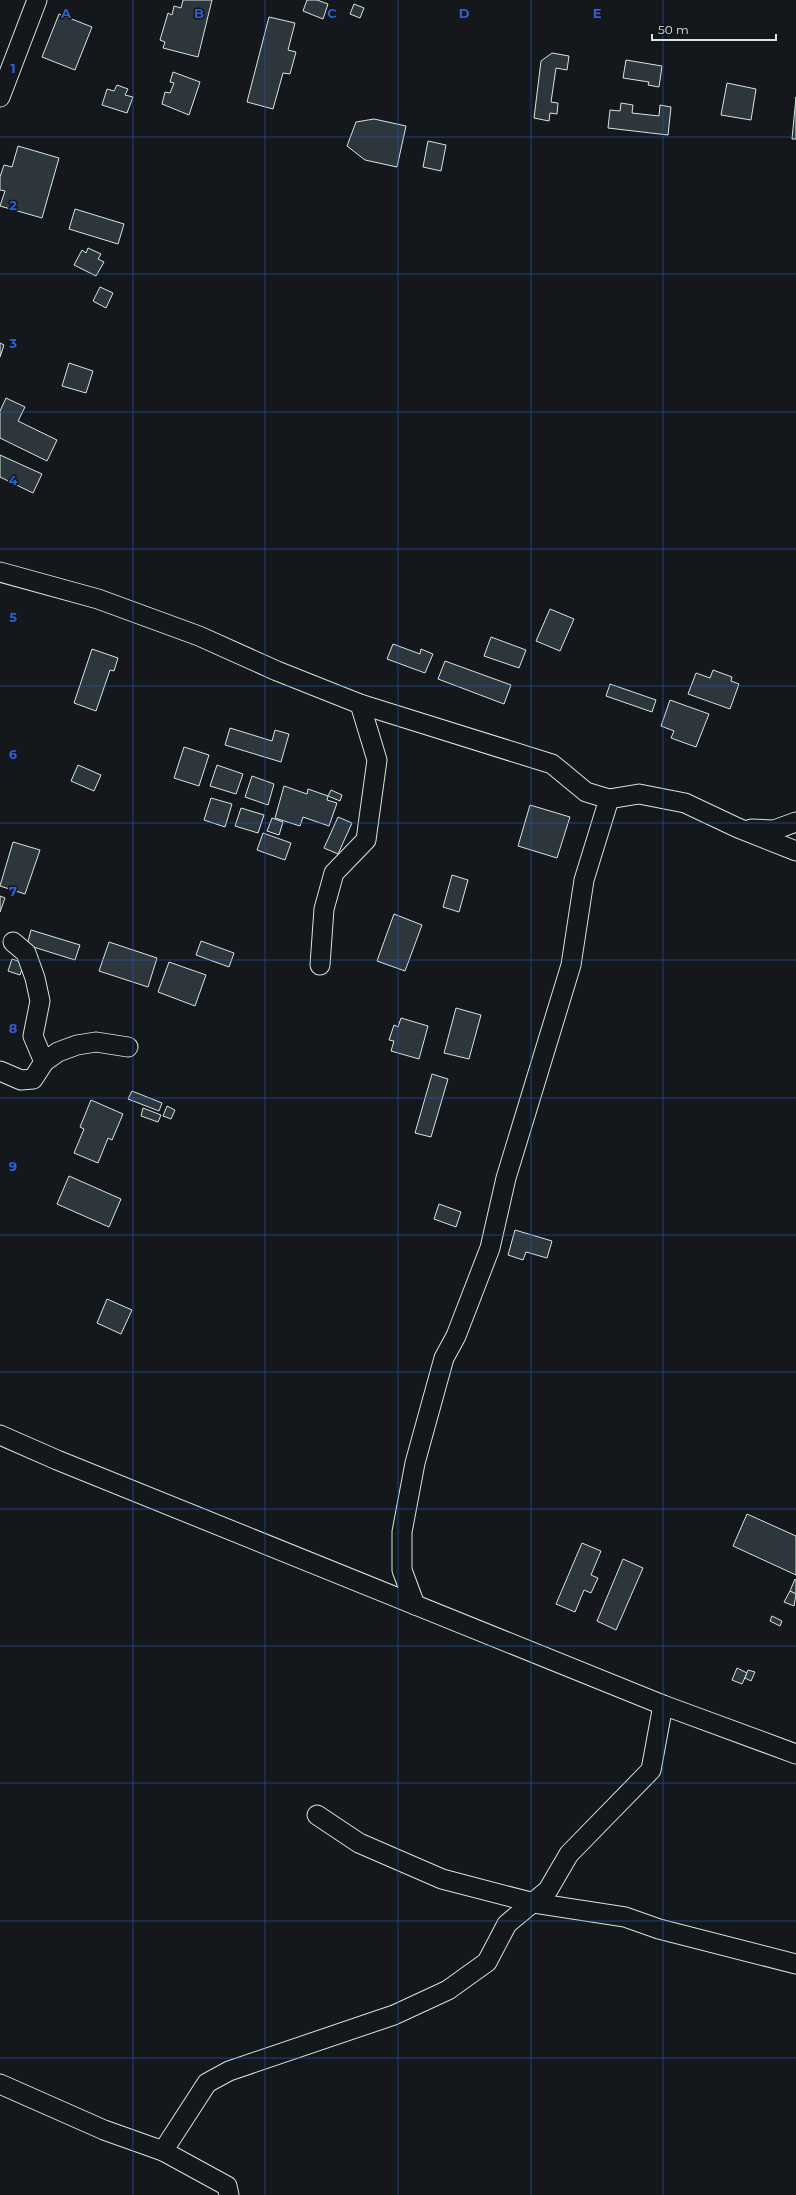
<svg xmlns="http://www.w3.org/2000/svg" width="796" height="2195" font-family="Montserrat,sans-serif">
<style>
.building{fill:#2c363c;stroke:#d8e6dc}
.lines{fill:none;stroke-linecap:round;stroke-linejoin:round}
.minor-casing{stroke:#d8e6dc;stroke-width:21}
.minor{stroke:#14181c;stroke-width:19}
.grid{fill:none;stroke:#305dd8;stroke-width:1;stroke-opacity:0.55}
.grid-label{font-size:13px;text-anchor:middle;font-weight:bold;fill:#305dd8;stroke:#14181c;stroke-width:3;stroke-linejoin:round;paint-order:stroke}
</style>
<rect width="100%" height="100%" fill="#14181c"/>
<!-- building -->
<g class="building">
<path d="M183,0H212L198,57L163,48L165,42L160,40L168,13L172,15L174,6L181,8Z"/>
<path d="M307,0H317L328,4L323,19L303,11Z"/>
<path d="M354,4L364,8L360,18L350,14Z"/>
<path d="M59,14L92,27L75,70L42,57Z"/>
<path d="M269,17L295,23L288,50L296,52L290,74L283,73L273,109L247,102Z"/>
<path d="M552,53L569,56L567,70L556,68L551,102L558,103L557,114L550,113L549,121L534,118L541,61Z"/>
<path d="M626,60L662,66L659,87L648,85L649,82L623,78Z"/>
<path d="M173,72L200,82L189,115L162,104L165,92L170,93L174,83L170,82Z"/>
<path d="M727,83L756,89L751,120L721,115Z"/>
<path d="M117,85L128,89L125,95L133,97L127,113L102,105L107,89L114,91Z"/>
<path d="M796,97V139H792Z"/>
<path d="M621,103L633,105L632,113L659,116L660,105L671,107L668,135L608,128L610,110L620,111Z"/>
<path d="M374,119L406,126L397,167L365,160L347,146L356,122Z"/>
<path d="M428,141L446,145L441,171L423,167Z"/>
<path d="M18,146L59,158L42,218L0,206L5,191L0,190V177L4,165L12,167Z"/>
<path d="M75,209L124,224L118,244L69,229Z"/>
<path d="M88,248L101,254L98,259L104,262L96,276L74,265L82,250L86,253Z"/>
<path d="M100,287L113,293L106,308L93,301Z"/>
<path d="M0,343L4,345L0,357Z"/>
<path d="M69,363L93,371L86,393L62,386Z"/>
<path d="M6,398L25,407L18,421L57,440L47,461L0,438V411Z"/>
<path d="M0,455L42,474L33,493L0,477Z"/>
<path d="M550,609L574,619L560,651L536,641Z"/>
<path d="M491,637L526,650L519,668L484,656Z"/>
<path d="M393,644L420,654L421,649L433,654L425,673L387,659Z"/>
<path d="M92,649L118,658L114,671L110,670L96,711L74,703Z"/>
<path d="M445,661L511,685L504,704L438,679Z"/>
<path d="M713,670L732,677L731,681L739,684L730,709L688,694L696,673L710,678Z"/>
<path d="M610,684L656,700L652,712L606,696Z"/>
<path d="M670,700L709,714L696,747L671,738L674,731L661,726Z"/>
<path d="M230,728L272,741L275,730L289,734L281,762L225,745Z"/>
<path d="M184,747L209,755L199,786L174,778Z"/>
<path d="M78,765L101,775L94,791L71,781Z"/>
<path d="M217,765L243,774L236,794L210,786Z"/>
<path d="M252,776L274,784L268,805L245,797Z"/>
<path d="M284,786L307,794L308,789L328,796L327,800L337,803L329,826L303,817L300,826L275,818Z"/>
<path d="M331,790L342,795L340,801L328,796Z"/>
<path d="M211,798L232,804L225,827L204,820Z"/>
<path d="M530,805L570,817L557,858L518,846Z"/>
<path d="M241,808L264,815L258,833L235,826Z"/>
<path d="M338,817L352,823L338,854L324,848Z"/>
<path d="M272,818L283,822L279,835L267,831Z"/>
<path d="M263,833L291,843L285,860L257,850Z"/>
<path d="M13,842L40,850L25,894L0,886Z"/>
<path d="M452,875L468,880L459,912L443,907Z"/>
<path d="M0,896L5,898L0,912Z"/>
<path d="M394,914L422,925L405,971L377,961Z"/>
<path d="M31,930L80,945L75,960L27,945Z"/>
<path d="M201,941L234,953L229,967L196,955Z"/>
<path d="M109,942L157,958L148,987L99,971Z"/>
<path d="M12,959L24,963L20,975L8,971Z"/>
<path d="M169,962L206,975L195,1006L158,992Z"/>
<path d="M456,1008L481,1015L469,1059L444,1053Z"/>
<path d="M401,1018L428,1026L419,1059L391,1051L394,1041L389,1040L394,1025L398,1027Z"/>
<path d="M432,1074L448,1079L431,1137L415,1133Z"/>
<path d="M132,1091L162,1103L159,1111L128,1099Z"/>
<path d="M91,1100L123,1114L112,1140L108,1138L98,1163L74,1153L84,1129L80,1127Z"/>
<path d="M167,1106L175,1110L171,1119L163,1116Z"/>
<path d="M143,1108L161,1115L158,1122L141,1116Z"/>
<path d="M69,1176L121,1199L109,1227L57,1204Z"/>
<path d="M439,1204L461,1212L456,1227L434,1219Z"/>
<path d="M515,1230L552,1241L547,1258L526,1252L523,1260L508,1255Z"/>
<path d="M107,1299L132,1310L121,1334L97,1323Z"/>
<path d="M747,1514L796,1536V1575L733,1546Z"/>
<path d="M582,1543L601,1551L591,1575L598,1578L591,1593L584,1590L575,1612L556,1604Z"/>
<path d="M623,1559L643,1568L616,1630L597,1621Z"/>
<path d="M795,1579L796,1580V1594L790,1591Z"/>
<path d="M790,1591L796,1594L794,1606L784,1602Z"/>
<path d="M772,1616L782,1621L780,1626L770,1621Z"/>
<path d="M737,1668L747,1673L742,1684L732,1680Z"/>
<path d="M748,1670L755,1672L751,1681L745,1678Z"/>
</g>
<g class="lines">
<defs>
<g id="minor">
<path d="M0,97L37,0"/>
<path d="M0,572L98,599L199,636L277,671L360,704L552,764L586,792L609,799L639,794L685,803L738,828L796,851"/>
<path d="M751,829L774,830L796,822"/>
<path d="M13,942L26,953L35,978L40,1001L33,1036L44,1062"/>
<path d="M320,965L324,909L334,873L366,840L377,760L360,704"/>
<path d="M0,1071L21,1080L33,1079L44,1062L58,1052L77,1045L96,1042L128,1047"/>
<path d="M0,1435L57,1460L663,1705L796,1754"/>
<path d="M415,1605L402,1570V1532L415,1463L444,1358L456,1336L490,1248L506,1178L571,965L584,880L609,799"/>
<path d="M317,1815L359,1843L442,1879L534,1903L625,1917L659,1929L796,1964"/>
<path d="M0,2084L104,2130L163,2151L227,2186L229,2195"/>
<path d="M163,2151L207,2083L229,2071L394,2015L448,1990L487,1962L507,1924L548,1890L569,1854L651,1770L663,1705"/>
</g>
</defs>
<!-- minor casing -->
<use href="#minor" class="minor-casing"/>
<!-- minor -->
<use href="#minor" class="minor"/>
</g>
<!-- grid -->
<path class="grid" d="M133,0V2195M265,0V2195M398,0V2195M531,0V2195M663,0V2195M0,137H796M0,274H796M0,412H796M0,549H796M0,686H796M0,823H796M0,960H796M0,1098H796M0,1235H796M0,1372H796M0,1509H796M0,1646H796M0,1783H796M0,1921H796M0,2058H796"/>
<g class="grid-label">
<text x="66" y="18">A</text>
<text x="199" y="18">B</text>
<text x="332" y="18">C</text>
<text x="464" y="18">D</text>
<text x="597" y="18">E</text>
<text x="13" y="73">1</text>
<text x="13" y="210">2</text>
<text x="13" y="348">3</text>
<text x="13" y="485">4</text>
<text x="13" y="622">5</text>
<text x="13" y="759">6</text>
<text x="13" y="896">7</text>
<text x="13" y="1033">8</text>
<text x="13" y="1171">9</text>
</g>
<!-- scale -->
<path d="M652 34v6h124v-6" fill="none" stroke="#d8e6dc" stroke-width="2"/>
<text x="658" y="34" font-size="12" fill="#d8e6dc" stroke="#14181c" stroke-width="3" paint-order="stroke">50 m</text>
</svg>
